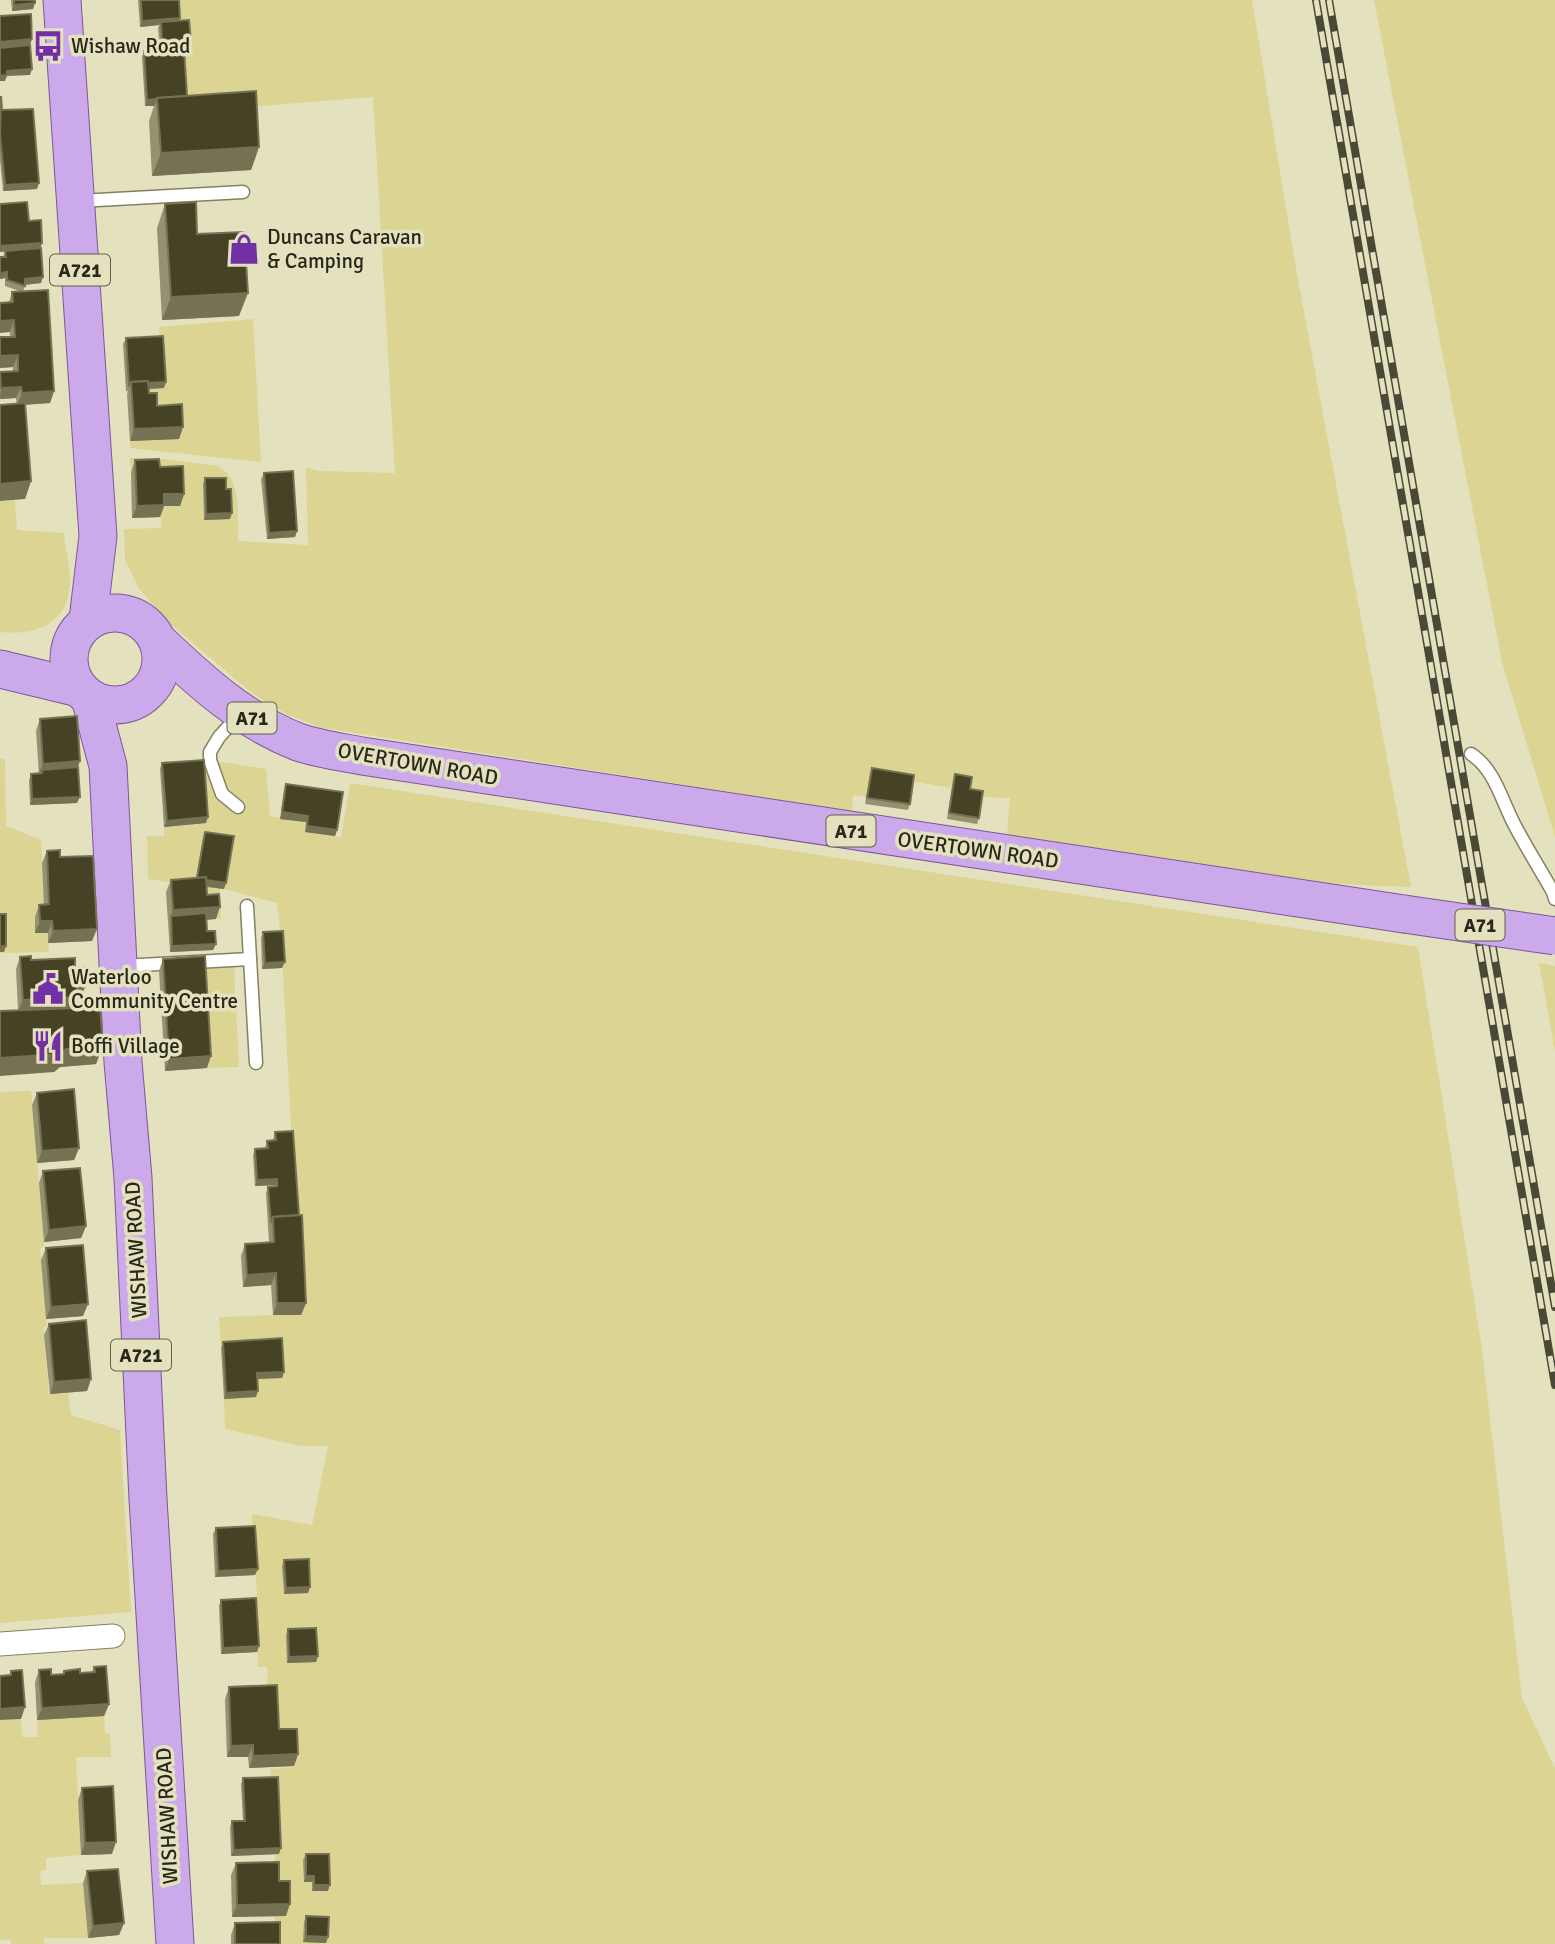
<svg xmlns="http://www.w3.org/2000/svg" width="1555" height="1944" font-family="Signika,sans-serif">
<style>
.green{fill:#dcd492}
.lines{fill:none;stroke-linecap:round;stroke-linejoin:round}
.service-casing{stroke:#848062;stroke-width:15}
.minor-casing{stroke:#848062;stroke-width:25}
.primary-casing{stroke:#7c5699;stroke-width:39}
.service{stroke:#fff;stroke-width:12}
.minor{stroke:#fff;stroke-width:23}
.primary{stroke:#cca9eb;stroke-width:37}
.rail-casing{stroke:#4a4938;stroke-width:8}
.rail{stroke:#e4e1bf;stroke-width:5;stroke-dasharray:16;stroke-linecap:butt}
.primary-bridge-casing{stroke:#7c5699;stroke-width:39;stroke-linecap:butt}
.primary-bridge{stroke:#cca9eb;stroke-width:37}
.wall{fill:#959272}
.shaded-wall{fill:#757254}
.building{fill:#464226;stroke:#757254;stroke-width:2}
.labels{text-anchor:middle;stroke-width:7;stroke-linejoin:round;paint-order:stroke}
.shield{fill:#e4e1bf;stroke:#605f4c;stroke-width:2}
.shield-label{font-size:19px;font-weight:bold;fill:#28271a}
.poi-label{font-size:21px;fill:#28271a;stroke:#e4e1bf;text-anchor:start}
.street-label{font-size:21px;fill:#28271a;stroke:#e4e1bf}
</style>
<rect width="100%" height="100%" fill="#e4e1bf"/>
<!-- green -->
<g class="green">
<path d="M176,0H1252L1296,269L1411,887L1337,884L1007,835L1010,798L981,797L953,780L951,788L870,774L867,797L853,795L852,811L323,728L288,715L253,694L167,621L138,587L125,560L124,529L162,528L159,506L180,505L155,471L131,472L130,458H155L218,466C243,480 237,515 238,541L308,545L306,467L319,471L395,473L373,97L186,112L181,49L189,48L179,26Z"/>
<path d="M1374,0H1555V837L1502,662Z"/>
<path d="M253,319L261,462L130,448V441L153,418L143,393L127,394L126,391L164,388L159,327Z"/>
<path d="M15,500L17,530L64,533C65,549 73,578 69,593C62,628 30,635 0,632V501Z"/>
<path d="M0,759H5L6,826L41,840L45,916L35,917V933H48L49,952L0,953Z"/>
<path d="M203,759L266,769L270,816L306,822L305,832L341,837L350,783L1418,947L1482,1349L1522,1698L1555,1768V1944H275V1916L286,1915L275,1893V1854H279L270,1769L294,1767L293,1741H275L268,1698L267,1667H258L254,1598L257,1597L252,1514L312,1525L328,1446H301L225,1429L224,1399L256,1397L255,1379L281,1378L280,1345L221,1348L219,1317L301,1314L281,937L277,903L224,889L231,842L220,889L221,919H216L174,883L148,879L147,836H164V827L206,823Z"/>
<path d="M1539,963L1555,966V1050Z"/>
<path d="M234,966L239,1067L207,1068L201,968Z"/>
<path d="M31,1091L44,1242V1247L40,1248L47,1326L44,1327V1335L49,1394L68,1393L71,1415L120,1430L131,1612L0,1623V1092Z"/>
<path d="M104,1716L105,1733L110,1734L111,1757H76L81,1855L46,1858V1870L40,1871L41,1885L83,1883L88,1938H44V1944H11V1940H0V1720L21,1719L22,1737H38L37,1720Z"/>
</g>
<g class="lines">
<defs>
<g id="service">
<path d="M79,201L243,192"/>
<path d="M1471,754C1495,770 1501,799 1514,824C1526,847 1540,869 1553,892L1555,899"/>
<path d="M238,807L222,794L210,760V752L219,737L239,715"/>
<path d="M247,906L256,1063"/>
<path d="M122,966L250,959"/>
</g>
<path id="minor" d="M0,1644L113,1636"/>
<g id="primary">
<path d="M62,0L98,536L88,620"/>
<circle cx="115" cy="659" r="46"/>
<path d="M159,642C201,682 244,721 298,742C318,749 341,752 362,756L1404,914"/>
<path d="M0,669L79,688"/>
<path d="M90,698L108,766L123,1062L133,1178L148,1499L175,1944"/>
</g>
</defs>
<!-- service casing -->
<use href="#service" class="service-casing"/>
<!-- minor casing -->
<use href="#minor" class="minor-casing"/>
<!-- primary casing -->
<use href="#primary" class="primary-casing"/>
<!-- service -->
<use href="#service" class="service"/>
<!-- minor -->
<use href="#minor" class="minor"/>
<!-- primary -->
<use href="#primary" class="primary"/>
<defs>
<g id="rail">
<path d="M1316,0L1555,1385"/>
<path d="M1329,0L1555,1307"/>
</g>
</defs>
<!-- rail casing -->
<use href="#rail" class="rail-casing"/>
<!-- rail -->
<use href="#rail" class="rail"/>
<defs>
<path id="primary-bridge" d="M1404,914L1555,936"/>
</defs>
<!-- primary-bridge casing -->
<use href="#primary-bridge" class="primary-bridge-casing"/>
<!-- primary-bridge -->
<use href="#primary-bridge" class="primary-bridge"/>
</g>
<!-- wall -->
<g class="wall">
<path d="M11,0H35L33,9L12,11Z"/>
<path d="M138,0H179V20L189,48L171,50L187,96L259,147L251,170L152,176L149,121L154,106H145L142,57L144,51L160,50L158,28L159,25L140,27Z"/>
<path d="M0,96L2,110L37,189L3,191L0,160Z"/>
<path d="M165,204L197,234L239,316L162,320L157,228Z"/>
<path d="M29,221L42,243L40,248L41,283L25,285L23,292L54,391L50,403L25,405L31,481L25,499L16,398L0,399V372L13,371V367L0,368V337H10L9,302L12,292H22L5,286V278L0,279V257H3L5,252Z"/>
<path d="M126,338L164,388L148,389L149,393L157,406L183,427L179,439L130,441L127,394L128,391H126L123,344Z"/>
<path d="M135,460L184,494L180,506H164L160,517L132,518L131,472Z"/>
<path d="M264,473L297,531L295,537L267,539L261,479Z"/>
<path d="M205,478L226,489L230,519L204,520L203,484Z"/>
<path d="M40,719L78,767L77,803L30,805L29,780L31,774H39L36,731Z"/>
<path d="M162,763L206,823L164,827L160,769Z"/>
<path d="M872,768L910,804L908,810L865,804L870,774Z"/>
<path d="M955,774L970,789L979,818L977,824L947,819L953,780Z"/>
<path d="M286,784L337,830L335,836L305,832L306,822L280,819L284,790Z"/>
<path d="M205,832L224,889L207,887V895L216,919L206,920L207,931L216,944L213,950L170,952L166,892L171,880L196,878L203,838Z"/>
<path d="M47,851L60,857L92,941L48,943V933H35V917L39,905H44L42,863Z"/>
<path d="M263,932L282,968L262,969L261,938Z"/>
<path d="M20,957L31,960L75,967L85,987L80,999H77L74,1008L103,1046L96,1064L60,1067L54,1072L18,1010L16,969Z"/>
<path d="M163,959L207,1068L165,1071L159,971Z"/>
<path d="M37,1093L79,1148L74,1160L37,1163L32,1105Z"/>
<path d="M275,1132L306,1303L301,1315H273L271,1285L243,1287L241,1256L245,1244L269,1242L266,1193L268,1187L275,1186V1185L255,1186L253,1155L255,1149L265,1148L267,1141L273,1140Z"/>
<path d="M43,1171L86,1226L81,1238L44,1242L39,1183Z"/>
<path d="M46,1248L83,1316L46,1319L41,1260Z"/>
<path d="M49,1324L91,1379L87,1391L50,1394L44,1335Z"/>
<path d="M223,1342L284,1372L282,1378L257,1379L256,1397L224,1399L221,1348Z"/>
<path d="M216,1528L258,1569L255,1575L215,1577L213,1534Z"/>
<path d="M284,1560L310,1587L308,1593L284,1594L282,1566Z"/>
<path d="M221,1600L259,1646L257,1652L221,1654L219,1606Z"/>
<path d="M288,1629L318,1656L316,1662L287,1663L286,1635Z"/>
<path d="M94,1667L109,1704L104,1716L37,1720L35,1682L39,1670L51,1675L63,1674L64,1671L80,1673L92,1672Z"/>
<path d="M229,1687L279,1729L298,1754L294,1766L249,1768L248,1757H227L225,1699Z"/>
<path d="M243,1778L279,1854L231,1856L230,1827L232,1821H243L241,1784Z"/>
<path d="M82,1788L112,1854L81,1855L78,1800Z"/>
<path d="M306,1854L328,1891H312V1882H304L303,1860Z"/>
<path d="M236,1863L279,1881L286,1916L232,1917L231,1875Z"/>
<path d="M87,1871L124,1923L119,1935L88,1938L83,1883Z"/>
<path d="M306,1916L328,1937L326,1943L303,1942L304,1922Z"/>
<path d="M235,1923L280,1944H231V1935Z"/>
</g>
<!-- shaded-wall -->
<g class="shaded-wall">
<path d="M35,3L33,9L12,11L14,5Z"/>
<path d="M180,18L178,24L161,22L159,25L140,27L142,21Z"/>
<path d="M32,39L28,51L0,54V42Z"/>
<path d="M191,42L189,48L160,50L162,44Z"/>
<path d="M32,69L30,75L7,76L5,81H0V76L7,71Z"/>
<path d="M147,100H157L154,106H145Z"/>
<path d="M259,147L251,170L152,176L161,153Z"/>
<path d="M39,183L37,189L3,191L5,185Z"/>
<path d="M42,243L40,249L0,252V246Z"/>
<path d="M7,272L5,278L0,279V273Z"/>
<path d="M43,277L41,283L22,285L25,279Z"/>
<path d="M248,293L239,316L162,320L171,297Z"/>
<path d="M14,320L10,332L0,333V321Z"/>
<path d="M18,355L13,367L0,368V356Z"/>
<path d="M166,382L164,388L132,390L131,384Z"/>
<path d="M21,387L16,398L0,399L1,388Z"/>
<path d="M54,391L50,403L17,405L22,393Z"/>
<path d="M183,427L179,439L130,441L134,429Z"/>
<path d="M31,481L25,499L0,501V484Z"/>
<path d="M164,494H184L180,506H164L160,517L132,518L137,506Z"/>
<path d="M232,513L230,519L204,520L206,514Z"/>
<path d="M297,531L295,537L267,539L269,533Z"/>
<path d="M80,761L76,773H42L41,770L39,776L43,764Z"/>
<path d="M80,797L77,803L30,805L32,799Z"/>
<path d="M282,812L308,816L306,822L280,819Z"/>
<path d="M208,817L206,823L164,827L167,821Z"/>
<path d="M307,826L337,830L335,836L305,832Z"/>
<path d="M197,879L226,883L224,889L195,885Z"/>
<path d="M220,907L216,919L171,922V916L173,910Z"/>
<path d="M40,921H52L48,933H35Z"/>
<path d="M97,929L92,941L48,943L53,931Z"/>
<path d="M216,944L213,950L170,952L172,946Z"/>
<path d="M0,946H6L4,952H0Z"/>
<path d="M285,962L282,968L262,969L265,963Z"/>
<path d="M85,987L80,999H77L74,1009L18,1012L23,1000Z"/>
<path d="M103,1046L96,1064L60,1067L54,1072L0,1076V1058L66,1049Z"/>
<path d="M211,1056L207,1068L165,1071L169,1059Z"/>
<path d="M79,1148L74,1160L37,1163L42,1151Z"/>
<path d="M277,1179L275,1185L255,1186L257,1180Z"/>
<path d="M86,1226L81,1238L44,1242L49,1230Z"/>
<path d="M276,1273L271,1285L243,1287L247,1275Z"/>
<path d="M277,1303H306L301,1315H273Z"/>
<path d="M88,1304L83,1316L46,1319L51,1307Z"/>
<path d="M284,1372L282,1378L255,1379L257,1373Z"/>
<path d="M91,1379L87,1391L50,1394L54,1382Z"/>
<path d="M258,1391L256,1397L224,1399L226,1393Z"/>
<path d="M258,1569L255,1575L215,1577L218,1571Z"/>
<path d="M310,1587L308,1593L284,1594L286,1588Z"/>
<path d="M259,1646L257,1652L221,1654L223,1648Z"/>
<path d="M318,1656L316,1662L287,1663L289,1657Z"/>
<path d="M109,1704L104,1716L37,1720L42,1708Z"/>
<path d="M25,1707L21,1719L0,1720V1709Z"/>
<path d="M253,1745L248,1757H227L231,1746Z"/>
<path d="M298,1754L294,1766L249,1768L253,1756Z"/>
<path d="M116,1842L112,1854L81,1855L85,1843Z"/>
<path d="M281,1848L279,1854L231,1856L234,1850Z"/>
<path d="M306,1876H314L312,1882H304Z"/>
<path d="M314,1885H330L328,1891H312Z"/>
<path d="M290,1904L286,1916L232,1917L237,1905Z"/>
<path d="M124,1923L119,1935L88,1938L93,1926Z"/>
<path d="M306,1936L328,1937L326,1943L303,1942Z"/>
</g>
<!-- building -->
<g class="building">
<path d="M14,0H35V3L14,5Z"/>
<path d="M141,0H179L180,18L142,21Z"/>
<path d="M31,14L32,39L0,42V16Z"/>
<path d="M189,20L191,42L162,44L161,22Z"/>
<path d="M30,45L32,69L7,71V75L0,76V48Z"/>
<path d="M184,49L187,96L157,98V99L147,100L144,51Z"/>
<path d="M256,91L259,147L161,153L157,98Z"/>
<path d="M1,96L2,110L33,109L39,183L5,185L0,134Z"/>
<path d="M27,202L29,221L41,220L42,243L0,246V204Z"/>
<path d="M196,202L197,234L244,232L248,293L171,297L165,204Z"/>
<path d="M41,248L43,277L25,279V286L7,280V272L0,273V257H6L5,251Z"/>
<path d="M48,290L54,391L22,393L21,387L1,388L0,372L18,371V355L0,356V337H15L14,320L0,321V303L13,302L12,292Z"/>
<path d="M163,336L166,382L148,383V381L131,382L130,384L129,385L126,338Z"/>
<path d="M148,381L149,393H157V406L182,404L183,427L134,429L131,382Z"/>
<path d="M25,403L31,481L0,484V405Z"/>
<path d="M159,459L160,467L183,466L184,494H164V505L137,506L135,460Z"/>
<path d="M293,471L297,531L269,533L264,473Z"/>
<path d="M205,478H226V489H231L232,513L206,514Z"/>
<path d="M77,716L80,761L43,764L40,719Z"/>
<path d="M204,760L208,817L167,821L162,763Z"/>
<path d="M78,767L80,797L32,799L31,774L42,773L41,770Z"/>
<path d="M872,768L914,775L910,804L867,798Z"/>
<path d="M955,774L972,777L970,789L983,791L979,818L949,813Z"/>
<path d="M286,784L343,792L337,830L307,826L308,816L282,812Z"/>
<path d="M205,832L234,836L226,883L206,880V877L197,878Z"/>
<path d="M60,850V857L93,856L97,929L53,931L52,921H40L39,905L49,904L47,851Z"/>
<path d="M206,877L207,895L219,894L220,907L173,910L171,880Z"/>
<path d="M206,913L207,931H215L216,944L172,946L171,916Z"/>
<rect x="0" y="914" width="6" height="32"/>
<path d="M283,931L285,962L265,963L263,932Z"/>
<path d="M31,956V960L75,958V967H83L85,987L77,988L78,997L23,1000L20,957Z"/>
<path d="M205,956L211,1056L169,1059L163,959Z"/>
<path d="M100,1007L103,1046L66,1049L60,1054L0,1058V1011Z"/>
<path d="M74,1089L79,1148L42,1151L37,1093Z"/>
<path d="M293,1131L299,1215L273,1217L271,1223L268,1187L277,1186V1179L257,1180L255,1149L268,1148L267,1141L276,1140L275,1132Z"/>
<path d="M80,1168L86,1226L49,1230L43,1171Z"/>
<path d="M302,1215L306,1303H277L276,1273L247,1275L245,1244L274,1242L273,1217Z"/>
<path d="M83,1245L88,1304L51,1307L46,1248Z"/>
<path d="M86,1320L91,1379L54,1382L49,1324Z"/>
<path d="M282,1338L284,1372L257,1373L258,1391L226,1393L223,1342Z"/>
<path d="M255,1526L258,1569L218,1571L216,1528Z"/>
<path d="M309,1559L310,1587L286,1588L284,1560Z"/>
<path d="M256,1598L259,1646L223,1648L221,1600Z"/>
<path d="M316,1628L318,1656L289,1657L288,1629Z"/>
<path d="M106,1666L109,1704L42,1708L39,1670L51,1669V1675L64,1674V1671L80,1669V1673L95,1672L94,1667Z"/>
<path d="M22,1670L25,1707L0,1709V1676L11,1675V1671Z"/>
<path d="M277,1685L279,1729H297L298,1754L253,1756V1745L231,1746L229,1687Z"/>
<path d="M278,1777L281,1848L234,1850L232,1821H245L243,1778Z"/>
<path d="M113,1786L116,1842L85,1843L82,1788Z"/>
<path d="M306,1854H329L330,1885H314V1876H306Z"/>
<path d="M279,1862V1881H290V1904L237,1905L236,1863Z"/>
<path d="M118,1869L124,1923L93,1926L87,1871Z"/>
<path d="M306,1916L329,1917L328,1937L306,1936Z"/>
<path d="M280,1922V1944H235V1923Z"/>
</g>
<!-- icons -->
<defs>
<symbol id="bus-bare" viewBox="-9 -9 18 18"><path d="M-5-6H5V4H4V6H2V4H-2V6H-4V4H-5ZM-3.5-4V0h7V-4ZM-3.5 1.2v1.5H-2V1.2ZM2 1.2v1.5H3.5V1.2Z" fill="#7330a5" stroke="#e4e1bf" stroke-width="2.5" paint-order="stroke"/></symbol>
<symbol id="shop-bare" viewBox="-9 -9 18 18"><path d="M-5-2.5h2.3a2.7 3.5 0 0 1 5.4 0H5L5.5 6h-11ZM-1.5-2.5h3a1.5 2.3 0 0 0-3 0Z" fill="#7330a5" stroke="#e4e1bf" stroke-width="2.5" paint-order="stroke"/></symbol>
<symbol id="civic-bare" viewBox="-9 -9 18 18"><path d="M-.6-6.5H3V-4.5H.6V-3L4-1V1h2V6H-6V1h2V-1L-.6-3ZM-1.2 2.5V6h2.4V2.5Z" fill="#7330a5" stroke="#e4e1bf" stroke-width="2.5" paint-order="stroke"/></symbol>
<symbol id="restaurant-bare" viewBox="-9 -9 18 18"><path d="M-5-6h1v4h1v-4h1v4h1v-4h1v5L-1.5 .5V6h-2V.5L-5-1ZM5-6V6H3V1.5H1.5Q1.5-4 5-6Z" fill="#7330a5" stroke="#e4e1bf" stroke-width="2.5" paint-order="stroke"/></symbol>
</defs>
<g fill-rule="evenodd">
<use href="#bus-bare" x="26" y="24" width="44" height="44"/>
<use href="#shop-bare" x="222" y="227" width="44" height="44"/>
<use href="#civic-bare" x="26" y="967" width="44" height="44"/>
<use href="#restaurant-bare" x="26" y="1024" width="44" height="44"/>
</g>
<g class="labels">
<!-- shield labels -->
<g class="shield">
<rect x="50" y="254.5" width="60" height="31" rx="5"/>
<rect x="227.5" y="702.5" width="49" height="31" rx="5"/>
<rect x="826.5" y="815.5" width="49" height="31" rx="5"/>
<rect x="1455.5" y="909.5" width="49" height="31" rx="5"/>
<rect x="111" y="1339.5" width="60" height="31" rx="5"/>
</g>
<g class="shield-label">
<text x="80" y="277">A721</text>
<text x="252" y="725">A71</text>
<text x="851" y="838">A71</text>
<text x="1480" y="932">A71</text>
<text x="141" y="1362">A721</text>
</g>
<!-- poi labels -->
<g class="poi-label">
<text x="71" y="53">Wishaw Road</text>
<text x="267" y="244">Duncans Caravan<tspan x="267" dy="24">&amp; Camping</tspan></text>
<text x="71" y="984">Waterloo<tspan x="71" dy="24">Community Centre</tspan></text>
<text x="71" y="1053">Boffi Village</text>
</g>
<!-- street labels -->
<g class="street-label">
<text transform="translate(418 764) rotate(10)" y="7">OVERTOWN ROAD</text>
<text transform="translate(978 850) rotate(8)" y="7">OVERTOWN ROAD</text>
<text transform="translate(136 1250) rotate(-93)" y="7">WISHAW ROAD</text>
<text transform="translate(167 1816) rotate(-93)" y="7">WISHAW ROAD</text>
</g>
</g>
</svg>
